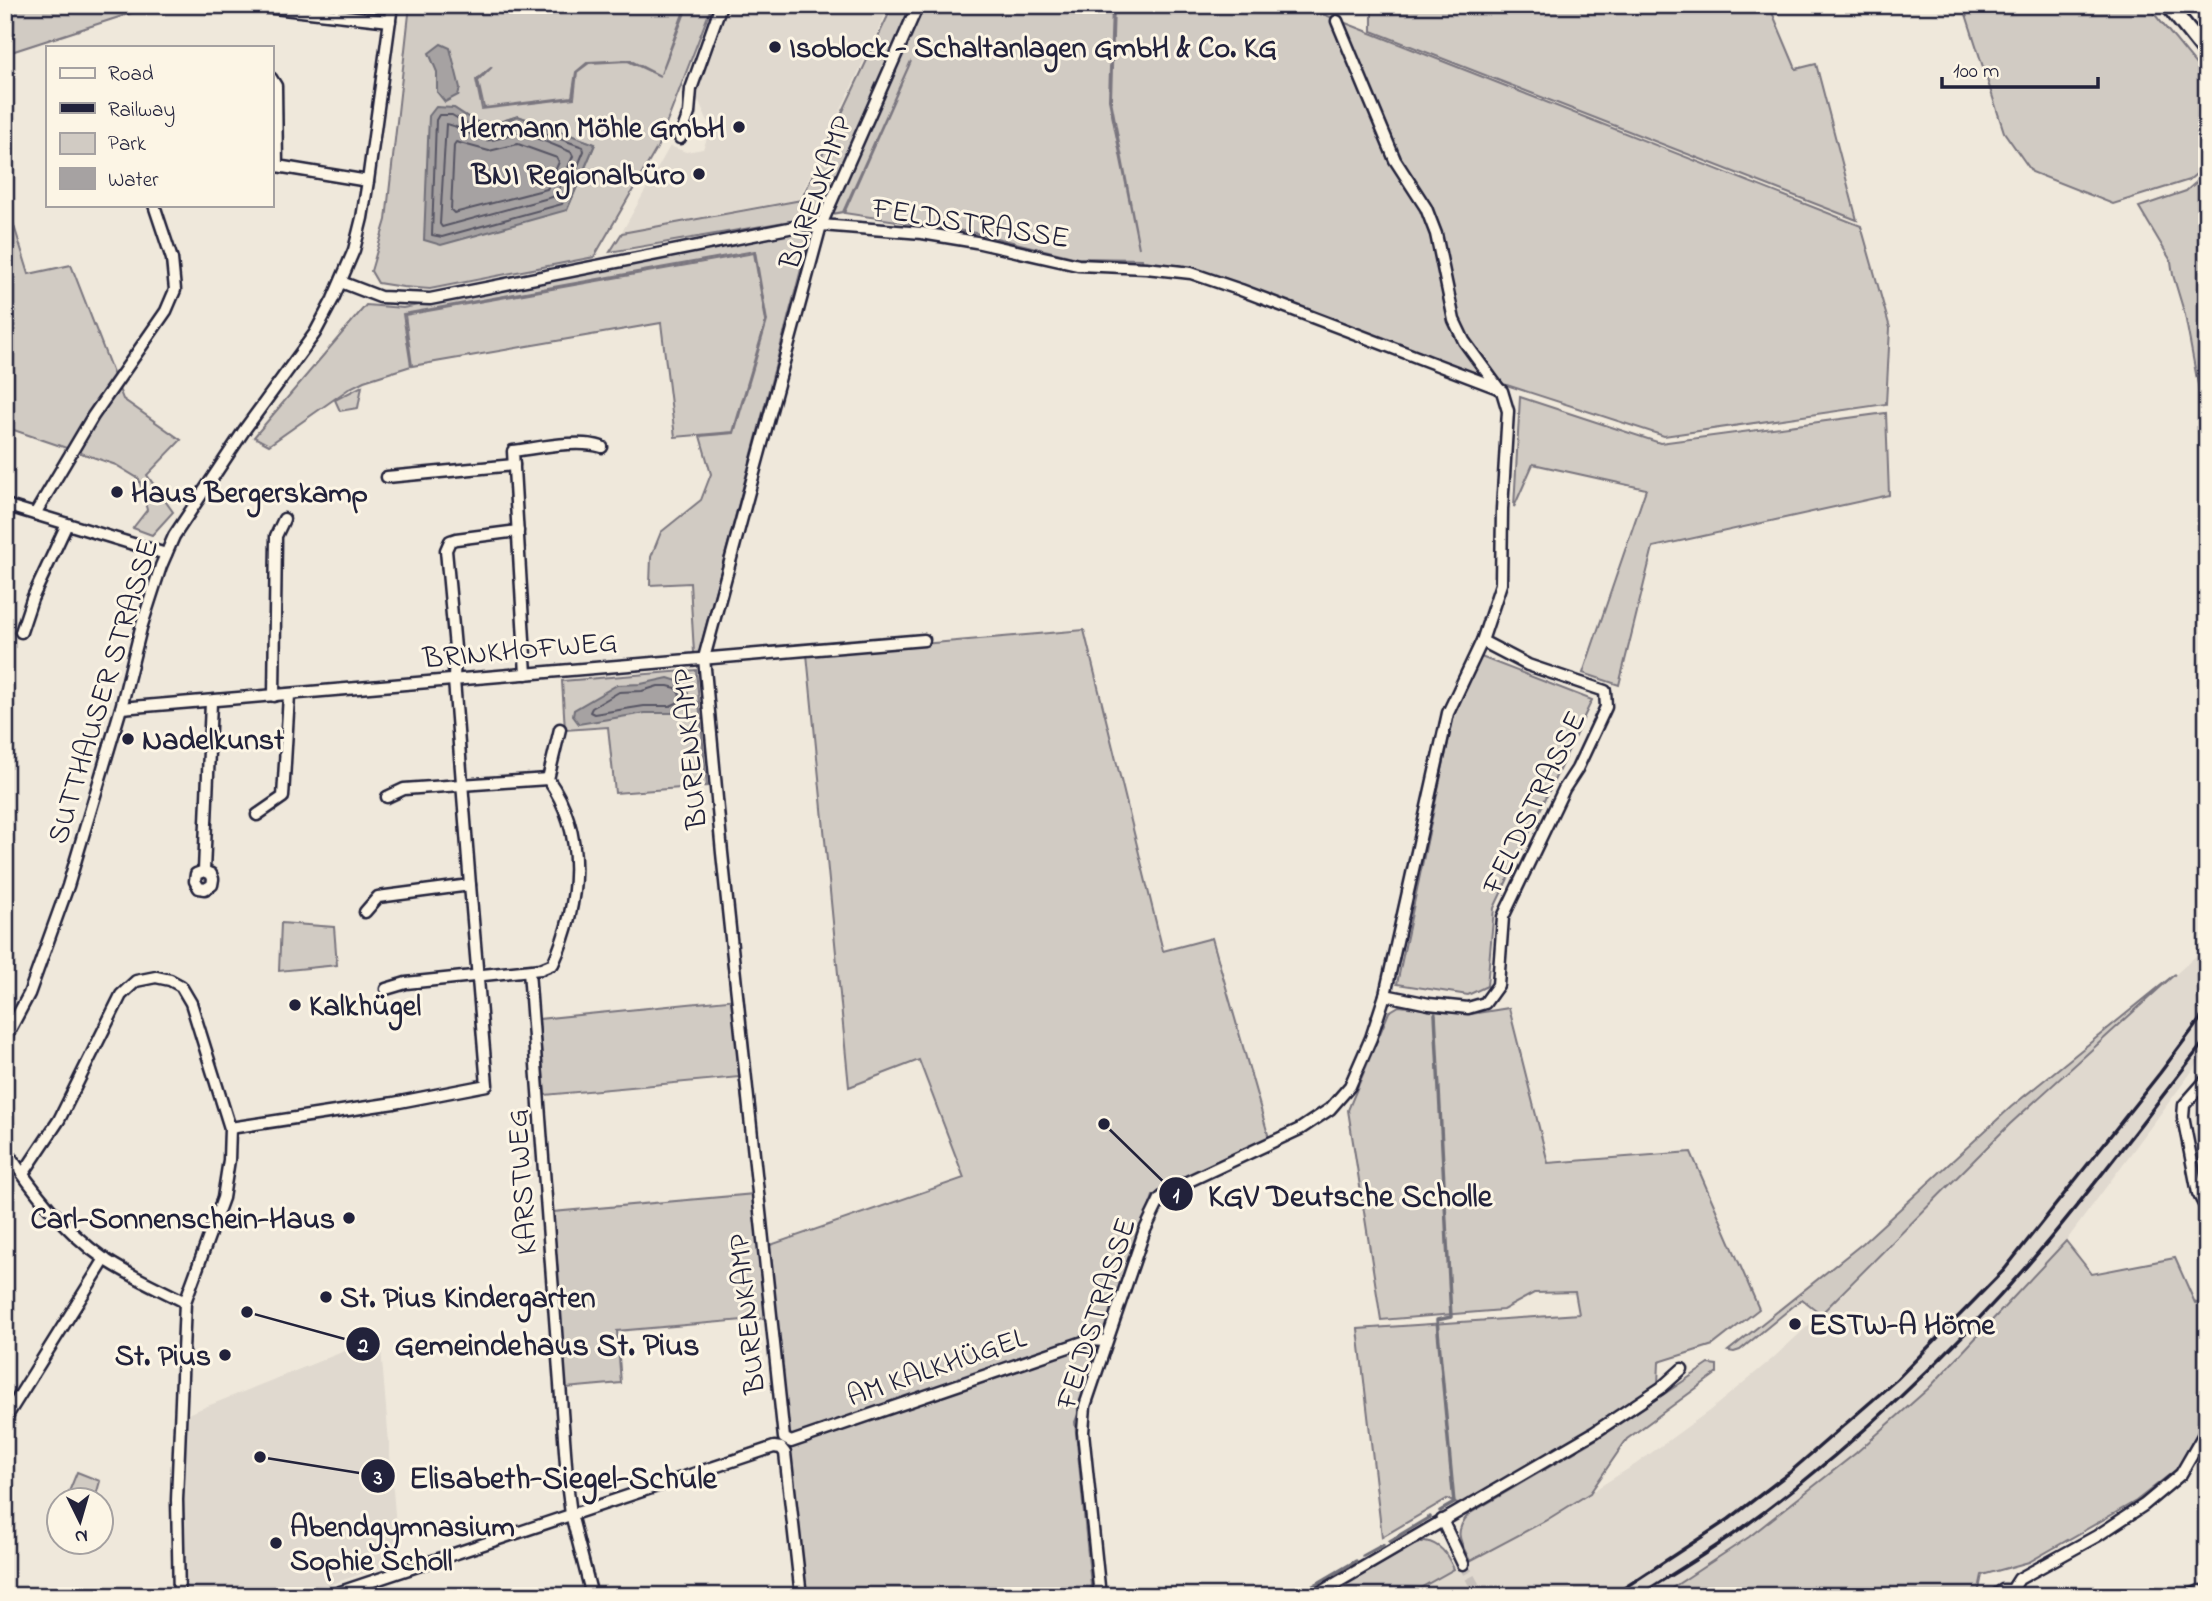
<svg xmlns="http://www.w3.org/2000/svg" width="2212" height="1601" font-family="'Indie Flower',sans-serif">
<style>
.built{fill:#e0d9cf}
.green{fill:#d1cbc3;stroke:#7a767f;stroke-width:2;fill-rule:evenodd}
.water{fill:#a6a2a2;stroke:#716f79;stroke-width:2}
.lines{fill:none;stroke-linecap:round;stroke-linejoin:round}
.shore{stroke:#575564;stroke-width:2}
.stream{stroke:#716f79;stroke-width:3.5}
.minor-tunnel{stroke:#c6c0bb;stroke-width:10;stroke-dasharray:10 5;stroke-linecap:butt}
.minor-casing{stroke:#22223b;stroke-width:15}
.highway-casing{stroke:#22223b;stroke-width:19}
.minor{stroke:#fcf5e5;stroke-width:10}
.highway{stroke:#fcf5e5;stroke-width:14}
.rail{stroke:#22223b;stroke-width:3.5}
.poi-dot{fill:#22223b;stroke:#fcf5e5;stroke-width:2.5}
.labels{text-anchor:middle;stroke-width:6;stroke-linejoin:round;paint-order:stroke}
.poi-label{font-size:30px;font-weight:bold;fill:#22223b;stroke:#fcf5e5;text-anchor:start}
.street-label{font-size:30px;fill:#22223b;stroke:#fcf5e5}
.leader{fill:none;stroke:#22223b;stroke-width:2.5}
.callout-dot{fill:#22223b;stroke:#fcf5e5;stroke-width:2.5}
.mark-label{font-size:21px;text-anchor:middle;font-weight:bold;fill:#fff}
.callout-label{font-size:32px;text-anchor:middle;font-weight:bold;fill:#22223b;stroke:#fcf5e5;stroke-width:6;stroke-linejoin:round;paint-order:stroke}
</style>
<rect width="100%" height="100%" fill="#efe8db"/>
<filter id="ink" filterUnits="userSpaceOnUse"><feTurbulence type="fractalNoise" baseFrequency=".0143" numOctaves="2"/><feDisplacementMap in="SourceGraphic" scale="14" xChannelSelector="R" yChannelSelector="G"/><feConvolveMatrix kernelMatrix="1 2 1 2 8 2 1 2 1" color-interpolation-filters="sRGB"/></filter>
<g filter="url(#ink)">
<!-- built -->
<g class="built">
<path d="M315,5H371L370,15L314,10Z"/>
<path d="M729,5H890L799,199L622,232L670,146L686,152L703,149L711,128L696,95Z"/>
<path d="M2207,946V1051L2066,1241L1929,1388L1856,1453L1749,1537L1660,1596H1406L1545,1521L1636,1464L1709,1411L1772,1359L1846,1291L2010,1124Z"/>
<path d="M380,1337L399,1561L296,1596H184L181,1523L185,1415Z"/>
</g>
<!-- green -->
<g class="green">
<path d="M5,5H156L5,54Z"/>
<path d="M410,5H686L661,74L688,5H712L657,148L594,257L430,289L403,287L378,283L371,271L386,220ZM430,53L458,95L437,92V71ZM629,60L660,76L628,61L589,63L577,72L574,98L482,109L476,80L492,67L478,81L484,108L572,97L576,72L588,62ZM454,108L474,121L490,125L518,116L595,144L567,210Z"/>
<path d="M893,5H1112L1109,100L1139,248L1111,100L1114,5H1300L1861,226L1890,328L1886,404L1664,436L1485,378L1200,279L1144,270L1142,259L1077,258L976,233L844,213L911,61L843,212L610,252L622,233L801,200Z"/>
<path d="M1372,5H1769L1796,69L1816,64L1857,220L1372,31Z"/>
<path d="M1963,5H2147L2207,78V165L2189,180L2113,204L2032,172L2004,132Z"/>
<path d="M2207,173V513L2199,390L2185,315L2173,275L2171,261L2139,207L2186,191Z"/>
<path d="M5,197L29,274L71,265L123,399L181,440L147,475L173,512L152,535L133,528L147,510L139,479L116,465L5,427Z"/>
<path d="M795,233L805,236L807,247L699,653H694L690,583L650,585L651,557L661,532L701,500L711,474L700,436L734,433L767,321L755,251L403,314L411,366L364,381L350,388L269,445L254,437L366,305L403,308Z"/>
<path d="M754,253L766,321L733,432L675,437L661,323L412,366L405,315Z"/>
<path d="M362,386L358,408L340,411L335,400Z"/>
<path d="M1520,397L1660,443L1886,413L1889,495L1653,547L1619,685L1583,673L1646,489L1533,464L1514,507Z"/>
<path d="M1084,630L1163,951L1212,938L1269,1138L1162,1190L1153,1196L1101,1358L1075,1422L1092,1596H803L766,1318L617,1331L621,1383L566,1388L553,1212L754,1194L739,1077L545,1095L539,1019L737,999L765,1247L964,1178L919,1060L849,1087L807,654Z"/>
<path d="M1481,657L1592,700L1494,908L1487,986L1468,995L1397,984L1454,714Z"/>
<path d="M696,670L707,786L615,793L608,727L565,730L562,681Z"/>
<path d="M281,923L334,927L337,965L279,971Z"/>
<path d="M2175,974L2010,1124L1821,1314L1802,1299L1740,1350L1734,1352L1728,1351L1863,1243L2011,1107Z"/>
<path d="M1399,1006L1471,1014L1509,1008L1548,1163L1691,1152L1759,1309L1713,1345L1659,1362L1658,1385L1592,1429L1459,1505L1447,1499L1382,1537L1358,1329L1579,1314L1575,1292L1534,1293L1503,1310L1381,1320L1348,1110L1389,1012Z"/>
<path d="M2066,1241L2092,1274L2175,1258L2195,1303L2207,1302V1415L2178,1468L2136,1501L2029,1562L1982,1575L1978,1594L1976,1596H1660L1749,1537L1856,1453L1929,1388Z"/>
<path d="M1709,1364L1717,1365V1373L1627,1439L1590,1493L1545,1521L1470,1561C1460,1541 1453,1532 1469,1514L1597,1439Z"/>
<path d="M77,1472L100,1481L95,1499H66Z"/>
<path d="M1425,1541C1442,1544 1447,1555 1454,1569L1406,1596H1325L1414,1545Z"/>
</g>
<!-- water -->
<g class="water">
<path d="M441,44L450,48L460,88L458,95L445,102L437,92V72L429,53Z"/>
<path d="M436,107L454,108L474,121L490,125L518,116L595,144L567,210L441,245L424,240L429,116Z"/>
<path d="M668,678L681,682L688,693L685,707L672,713H645L579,724L573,716L574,710L617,685L641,684Z"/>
</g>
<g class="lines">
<!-- shore -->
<g class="shore">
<path d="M439,115H452L472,127L489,132L518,124L583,147L584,151L562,204L442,237L432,235L436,120Z"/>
<path d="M446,124C459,125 471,138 486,140C498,142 508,132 519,133C532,135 558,147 571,152L573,156L556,196L442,227L440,224Z"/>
<path d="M456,142L489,151L518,144L557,158L559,162L547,189L454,213L451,210L454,145Z"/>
<path d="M658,686H668L676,688L680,695L679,702L670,706H644L594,714L590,712L592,708L619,692L642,691Z"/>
</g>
<!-- stream -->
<g class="stream">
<path d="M1435,1014L1451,1317L1437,1320L1454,1503L1440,1511"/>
<path d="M1390,1541L1430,1517"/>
<path d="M1363,1556L1383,1545"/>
<path d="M1296,1596L1356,1561"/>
</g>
<!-- minor-tunnel -->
<path class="minor-tunnel" d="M1463,1564L1480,1596"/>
<defs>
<g id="minor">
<path d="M247,5L390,21"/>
<path d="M918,5L821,225L704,658L722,853L784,1438L791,1442L1089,1340L1106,1341"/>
<path d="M271,78L276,86L277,166L368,181"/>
<path d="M680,138L689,113L691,89L721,5"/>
<path d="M341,282L380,297L430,299L794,227L821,225L922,233L976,242L1078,265L1146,268L1191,273L1241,290L1498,388"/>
<path d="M387,477L514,465"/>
<path d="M5,505L166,554"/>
<path d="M35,514L93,416L166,311L175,290L172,259L154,205"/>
<path d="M5,521L10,506"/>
<path d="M21,632L32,599L67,524"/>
<path d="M526,674L513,451C538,448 578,439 602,447"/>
<path d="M274,696L276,536L284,519"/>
<path d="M121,708L924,640"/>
<path d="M387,797L404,789L548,779"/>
<path d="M257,815L283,797L289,695"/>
<path d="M204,871L211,874L213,879L212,885L205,889L199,888L195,881L196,874L204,871L211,702"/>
<path d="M470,885L454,680L455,648L446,550L450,541L456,539L518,531"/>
<path d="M529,971L568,1491L571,1514L592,1596"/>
<path d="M386,989L406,983L541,969L553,964C580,904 587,834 548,779L560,729"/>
<path d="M1385,995L1429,1004L1468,1008L1485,1003L1498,985L1503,917L1564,789L1577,769L1606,707L1605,691L1528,665L1482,641"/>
<path d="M5,1039L29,994L68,886L121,708L141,628L161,566L174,536L245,429L315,333L333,299L354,250L362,218L368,181L392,5"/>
<path d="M2207,1079L2184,1105L2183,1117L2198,1193L2207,1210"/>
<path d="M230,1128L394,1103L487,1085L470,885L378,897L365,912"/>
<path d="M5,1149C32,1189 63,1230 103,1258C128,1275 158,1288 185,1302"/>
<path d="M23,1174L59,1120L121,995L136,981L156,977L170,980L181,986L191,1003L230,1128L229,1160L223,1198L185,1302L177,1500L179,1596"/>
<path d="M5,1419L105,1259"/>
<path d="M1442,1520L1463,1564"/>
<path d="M2012,1590L2023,1596"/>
<path d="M328,1596L774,1447L781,1448L785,1453L801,1596"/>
<path d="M1100,1596L1083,1432L1085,1406L1144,1232L1160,1199L1170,1190L1300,1129L1330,1109L1350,1086L1371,1038L1385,995L1448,713L1482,641L1501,584L1502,509L1508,411L1502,391L1499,389L1464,341L1454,320L1436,234L1426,208L1395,160L1337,21"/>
<path d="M1314,1596L1595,1432L1661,1388L1682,1369"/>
<path d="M1994,1596L2003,1590H2012L2019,1579L2097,1536L2144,1505L2181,1474L2207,1429"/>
<path d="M2188,1596L2200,1591L2207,1593"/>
</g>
<g id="highway">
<path d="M2168,5L2207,54"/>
<path d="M2190,5L2207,26"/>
</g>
</defs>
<!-- minor casing -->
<use href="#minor" class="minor-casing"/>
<!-- highway casing -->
<use href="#highway" class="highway-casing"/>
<!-- minor -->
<use href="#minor" class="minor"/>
<!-- highway -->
<use href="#highway" class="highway"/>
<!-- rail -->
<g class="rail">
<path d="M1612,1596L1729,1519L1789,1473L1897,1379L2004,1270L2160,1073L2207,1010"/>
<path d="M1638,1596C1672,1574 1708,1553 1741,1529C1848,1452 1958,1348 2043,1247C2100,1179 2153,1108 2207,1038"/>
</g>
</g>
</g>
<!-- markers -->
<g class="poi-dot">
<circle cx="775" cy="47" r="7"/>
<circle cx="739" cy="127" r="7"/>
<circle cx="699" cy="174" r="7"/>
<circle cx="117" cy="492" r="7"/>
<circle cx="128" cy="739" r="7"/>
<circle cx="295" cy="1005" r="7"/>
<circle cx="349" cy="1218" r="7"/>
<circle cx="326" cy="1297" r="7"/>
<circle cx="1795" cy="1324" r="7"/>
<circle cx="225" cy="1355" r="7"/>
<circle cx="276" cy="1543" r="7"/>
</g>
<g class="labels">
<!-- poi labels -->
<g class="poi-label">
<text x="789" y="57">Isoblock - Schaltanlagen GmbH &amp; Co. KG</text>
<text x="725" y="137" text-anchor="end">Hermann Möhle GmbH</text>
<text x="685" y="184" text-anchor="end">BNI Regionalbüro</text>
<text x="131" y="502">Haus Bergerskamp</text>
<text x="142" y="749">Nadelkunst</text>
<text x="309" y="1015">Kalkhügel</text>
<text x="335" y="1228" text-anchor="end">Carl-Sonnenschein-Haus</text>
<text x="340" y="1307">St. Pius Kindergarten</text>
<text x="1809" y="1334">ESTW-A Hörne</text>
<text x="211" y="1365" text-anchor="end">St. Pius</text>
<text x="290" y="1536">Abendgymnasium<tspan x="290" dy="34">Sophie Scholl</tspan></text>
</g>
<!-- street labels -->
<g class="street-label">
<text transform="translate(815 192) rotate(-70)" y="10">BURENKAMP</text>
<text transform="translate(971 222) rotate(9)" y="10">FELDSTRASSE</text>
<text transform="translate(520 649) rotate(-5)" y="10">BRINKHOFWEG</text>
<text transform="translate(102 691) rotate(-73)" y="10">SUTTHAUSER STRASSE</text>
<text transform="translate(689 749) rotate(-95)" y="10">BURENKAMP</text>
<text transform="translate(1533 802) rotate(-64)" y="10">FELDSTRASSE</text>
<text transform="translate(521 1182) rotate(-94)" y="10">KARSTWEG</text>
<text transform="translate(1095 1313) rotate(-72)" y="10">FELDSTRASSE</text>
<text transform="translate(746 1314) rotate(-96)" y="10">BURENKAMP</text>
<text transform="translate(936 1366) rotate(-19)" y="10">AM KALKHÜGEL</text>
</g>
</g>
<!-- callouts -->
<path class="leader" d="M1104 1124L1176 1194M247 1312L363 1344M260 1457L378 1476"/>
<g class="callout-dot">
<circle cx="1104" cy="1124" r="7"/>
<circle cx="247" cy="1312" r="7"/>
<circle cx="260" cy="1457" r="7"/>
<circle cx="1176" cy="1194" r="18"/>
<circle cx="363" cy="1344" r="18"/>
<circle cx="378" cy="1476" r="18"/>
</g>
<g class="mark-label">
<text x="1176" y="1202">1</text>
<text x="363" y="1352">2</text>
<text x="378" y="1484">3</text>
</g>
<g class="callout-label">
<text x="1350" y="1206">KGV Deutsche Scholle</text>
<text x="547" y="1355">Gemeindehaus St. Pius</text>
<text x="563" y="1488">Elisabeth-Siegel-Schule</text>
</g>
<!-- margin -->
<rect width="2212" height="1601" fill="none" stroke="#fcf5e5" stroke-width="28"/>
<rect x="14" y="14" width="2184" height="1573" fill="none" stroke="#22223b" stroke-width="2.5" filter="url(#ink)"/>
<!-- legend -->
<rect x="46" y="46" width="228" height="161" fill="#fcf5e5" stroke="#a5a1a1" stroke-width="2"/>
<rect x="60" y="68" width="35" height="10" fill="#fcf5e5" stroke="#a5a1a1" stroke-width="2"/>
<text x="108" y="80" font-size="21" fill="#22223b">Road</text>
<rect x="60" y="103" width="35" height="10" fill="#22223b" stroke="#a5a1a1" stroke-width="2"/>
<text x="108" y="116" font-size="21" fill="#22223b">Railway</text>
<rect x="60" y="133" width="35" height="21" fill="#d1cbc3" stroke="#a5a1a1" stroke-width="2"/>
<text x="108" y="150" font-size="21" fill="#22223b">Park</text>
<rect x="60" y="168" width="35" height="21" fill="#a6a2a2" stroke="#a5a1a1" stroke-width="2"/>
<text x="108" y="186" font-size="21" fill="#22223b">Water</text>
<!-- north arrow -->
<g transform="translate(80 1521) rotate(175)"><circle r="33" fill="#fcf5e5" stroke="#a5a1a1" stroke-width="2"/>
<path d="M0-5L12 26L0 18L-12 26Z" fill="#22223b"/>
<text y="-10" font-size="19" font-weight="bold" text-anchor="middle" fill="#22223b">N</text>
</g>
<!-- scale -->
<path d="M1942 77v10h156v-10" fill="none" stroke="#22223b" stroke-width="3.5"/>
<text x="1953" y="77" font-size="21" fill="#22223b" stroke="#fcf5e5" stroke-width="5" paint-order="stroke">100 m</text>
</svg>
